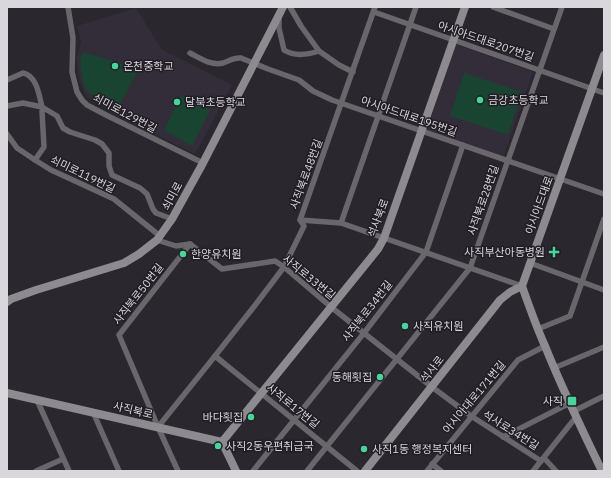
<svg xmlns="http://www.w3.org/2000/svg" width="611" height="478" font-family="'IBM Plex Sans','Noto Sans KR',sans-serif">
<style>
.built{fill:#332d3a}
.green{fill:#184431}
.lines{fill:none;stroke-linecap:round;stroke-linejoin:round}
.street{stroke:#69676b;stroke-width:5.5}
.secondary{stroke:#8d8a90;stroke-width:8}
.poi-dot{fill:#4ad49c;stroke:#211d24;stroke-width:1.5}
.labels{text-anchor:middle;stroke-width:3;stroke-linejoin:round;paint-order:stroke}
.street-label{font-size:11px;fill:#dad7dc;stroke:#211d24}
.poi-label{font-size:11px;fill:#dad7dc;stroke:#211d24;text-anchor:start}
</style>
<rect width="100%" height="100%" fill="#2a272e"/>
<!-- built -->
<g class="built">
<path d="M136,8L162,50L232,85L195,154L121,118L87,97L82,87L78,74L77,59L81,41L77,26Z"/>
<path d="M455,44L533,72L504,155L503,156L428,130V128Z"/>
</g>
<!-- green -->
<g class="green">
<path d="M83,52L139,69L117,109L89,93L83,84L80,61Z"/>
<path d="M464,73L522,92L508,135L450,116Z"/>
<path d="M182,94L210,110L192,146L164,130Z"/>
</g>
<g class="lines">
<!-- street -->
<g class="street">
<path d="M68,7L73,38L72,72L77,92L82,100L87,105L106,115L203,163"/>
<path d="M290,7L301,26L319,51L339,65L353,72"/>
<path d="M493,7L554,29"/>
<path d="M374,12L604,93"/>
<path d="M279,17V28L284,50C295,57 307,55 319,51"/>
<path d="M190,53C200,58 211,66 223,63C229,61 234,57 241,58L268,69L299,80L313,91L332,100L604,194"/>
<path d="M7,80L23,73C37,76 39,95 42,107"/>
<path d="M7,106L23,103L42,107L57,116L63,128L70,132L95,140L102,144L109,153V166L112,175L140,188L147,194L153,209L156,213L172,219"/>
<path d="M7,134L17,148L35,160L51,170L75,181L114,199L160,236"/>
<path d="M35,160L44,147L42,111L44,109"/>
<path d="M300,220L341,223L522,286"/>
<path d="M341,223L416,7"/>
<path d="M157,240L176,246L190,244L222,269L275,261L284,267L331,307L432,387L471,416L541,461"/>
<path d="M530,263L604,290"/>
<path d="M538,329L570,316L604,219"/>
<path d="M215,356L357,471"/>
<path d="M554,368L604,347"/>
<path d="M37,400L69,471"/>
<path d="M574,411L604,396"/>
<path d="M93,412L119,471"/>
<path d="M158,427L215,356L256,304L284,267L304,226L300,220L375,7"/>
<path d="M503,437L570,403"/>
<path d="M544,458L556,471"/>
<path d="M432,464L441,471"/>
<path d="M36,471L63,459"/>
<path d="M178,471L158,427L119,335L190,244"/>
<path d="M253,471L364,333L426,252L463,145"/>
<path d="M307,471L470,268L562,7"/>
<path d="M427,471L518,360L545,346"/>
<path d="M533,471L576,417"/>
</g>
<!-- secondary -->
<g class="secondary">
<path d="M7,302L11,299L36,290L124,263L139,254L157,240L172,219L203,163L283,7"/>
<path d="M7,393L222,442"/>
<path d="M222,442L378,249L384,238L465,7"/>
<path d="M222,442L236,471"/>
<path d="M365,471L500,300L510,292L522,286"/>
<path d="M602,471C582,430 562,388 545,346C536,326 529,306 522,286L604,55"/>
</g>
</g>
<!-- markers -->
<g class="poi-dot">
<circle cx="115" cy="66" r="4"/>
<circle cx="480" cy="100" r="4"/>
<circle cx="177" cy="102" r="4"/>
<path d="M552 246h4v4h4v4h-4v4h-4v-4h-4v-4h4z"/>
<circle cx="183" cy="254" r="4"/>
<circle cx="405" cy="326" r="4"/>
<circle cx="380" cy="377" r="4"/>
<rect x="567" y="396" width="10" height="10" rx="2"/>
<circle cx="251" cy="417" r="4"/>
<circle cx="218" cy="446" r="4"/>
<circle cx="364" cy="449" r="4"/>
</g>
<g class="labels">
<!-- street labels -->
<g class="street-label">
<text transform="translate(486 41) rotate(19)" y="4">아시아드대로207번길</text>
<text transform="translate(125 113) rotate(28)" y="4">쇠미로129번길</text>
<text transform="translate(409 116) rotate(19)" y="4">아시아드대로195번길</text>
<text transform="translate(83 174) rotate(26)" y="4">쇠미로119번길</text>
<text transform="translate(306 174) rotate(-70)" y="4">사직북로48번길</text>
<text transform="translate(172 196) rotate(-61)" y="4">쇠미로</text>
<text transform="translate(483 200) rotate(-71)" y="4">사직북로28번길</text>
<text transform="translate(539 205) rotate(-70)" y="4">아시아드대로</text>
<text transform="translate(378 218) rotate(-69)" y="4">석사북로</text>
<text transform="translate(309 277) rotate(39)" y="4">사직로33번길</text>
<text transform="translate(138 294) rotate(-52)" y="4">사직북로50번길</text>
<text transform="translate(367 311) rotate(-52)" y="4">사직북로34번길</text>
<text transform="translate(432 369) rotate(-52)" y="4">석사로</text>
<text transform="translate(474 397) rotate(-50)" y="4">아시아대로171번길</text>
<text transform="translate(293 406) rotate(39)" y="4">사직로17번길</text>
<text transform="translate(133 410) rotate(13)" y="4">사직북로</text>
<text transform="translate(511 430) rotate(32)" y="4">석사로34번길</text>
</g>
<!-- poi labels -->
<g class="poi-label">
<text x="123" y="70">온천중학교</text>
<text x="488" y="104">금강초등학교</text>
<text x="185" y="106">달북초등학교</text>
<text x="545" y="256" text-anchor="end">사직부산아동병원</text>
<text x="191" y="258">한양유치원</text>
<text x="413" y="330">사직유치원</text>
<text x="372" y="381" text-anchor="end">동해횟집</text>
<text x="563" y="405" text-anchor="end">사직</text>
<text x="243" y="421" text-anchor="end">바다횟집</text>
<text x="226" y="450">사직2동우편취급국</text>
<text x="372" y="453">사직1동 행정복지센터</text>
</g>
</g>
<!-- border -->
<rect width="611" height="478" fill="none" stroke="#dad7dc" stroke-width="16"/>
</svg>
